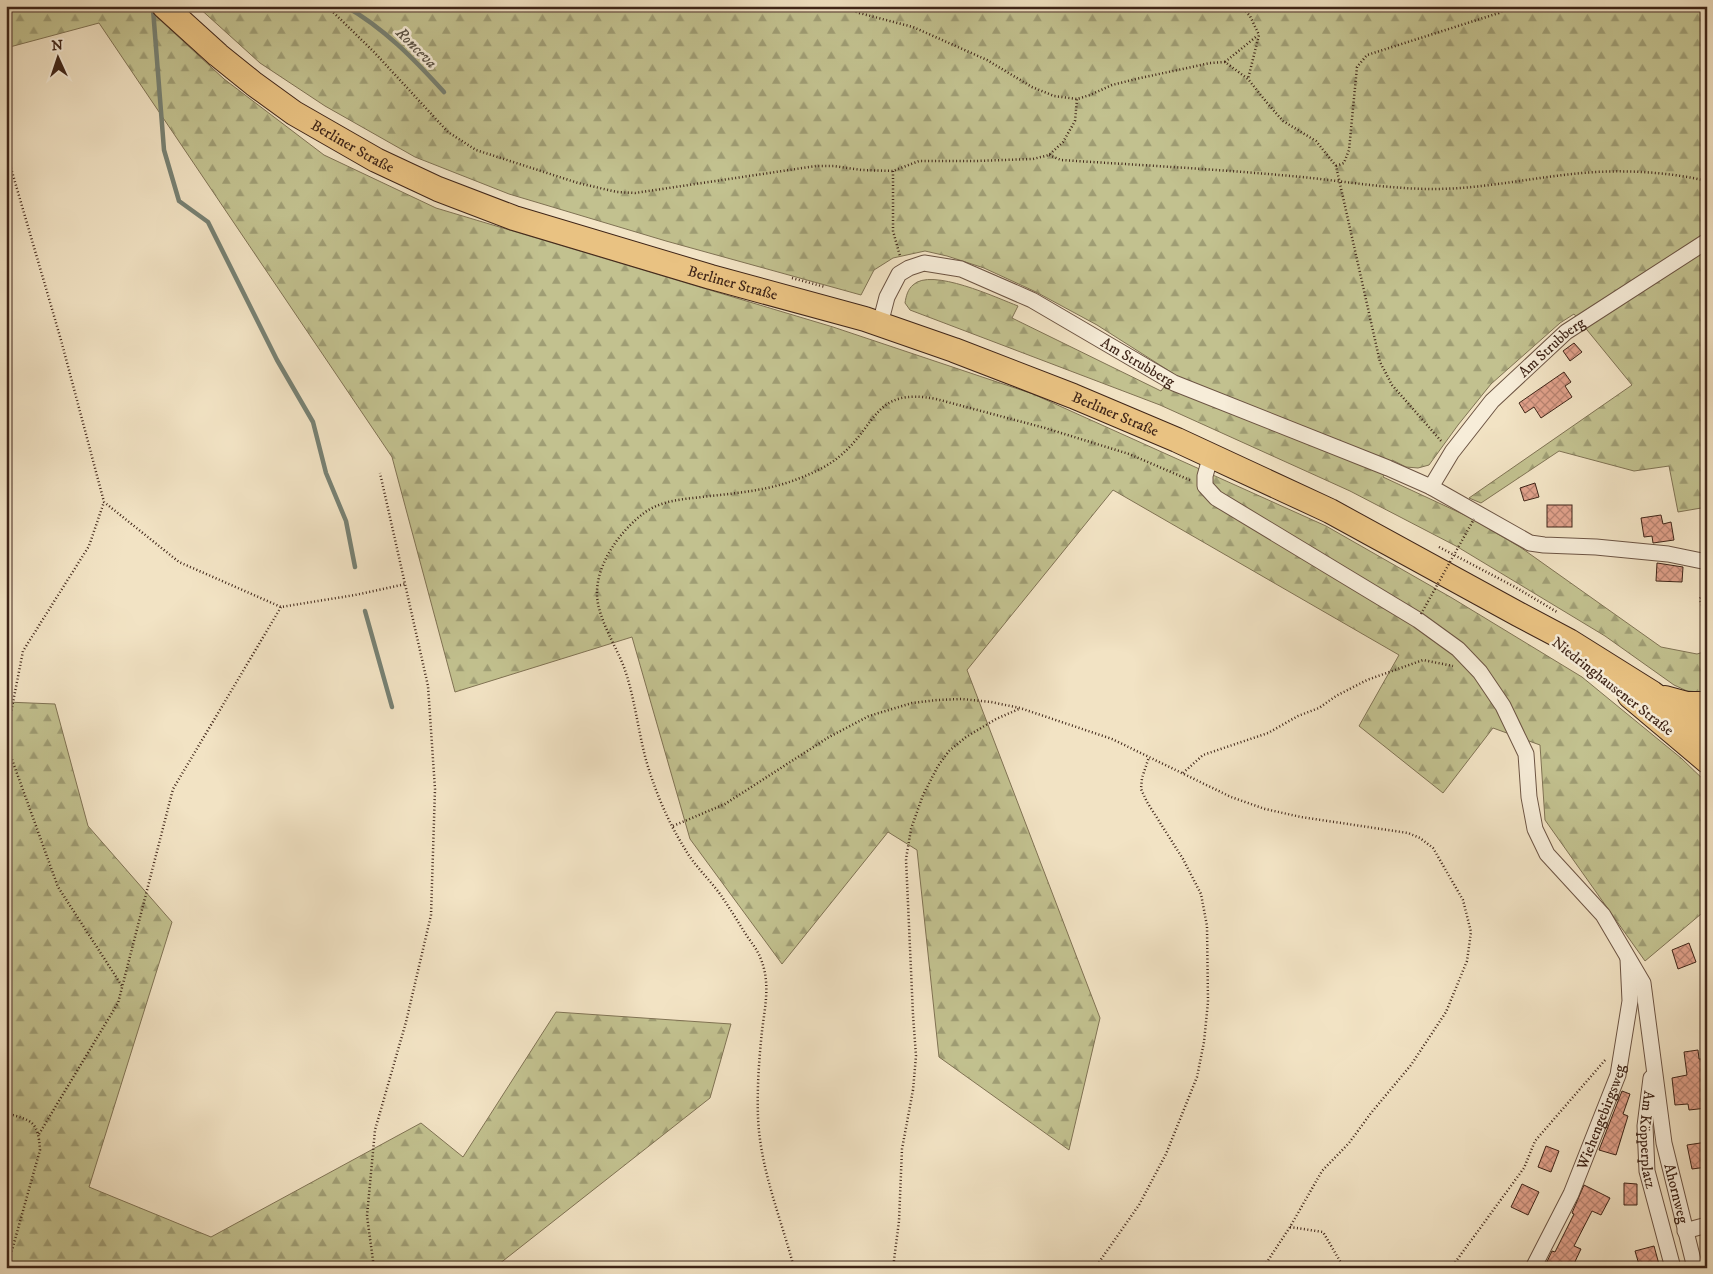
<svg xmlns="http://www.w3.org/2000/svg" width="1713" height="1274" font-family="'IM FELL DW Pica',serif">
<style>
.forest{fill:url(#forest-firs);stroke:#807354}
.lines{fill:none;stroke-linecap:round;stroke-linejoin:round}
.stream{stroke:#778173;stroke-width:4.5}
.building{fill:url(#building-cross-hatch);stroke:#3f2518}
.minor-casing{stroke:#6c5443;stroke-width:17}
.primary-casing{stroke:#3f2518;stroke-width:26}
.path{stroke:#3f2518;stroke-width:2.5;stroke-dasharray:1 2.5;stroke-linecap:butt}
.minor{stroke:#f7edd9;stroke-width:15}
.primary{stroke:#e9c282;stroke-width:24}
.path-bridge{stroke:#3f2518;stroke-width:2.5;stroke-dasharray:1 2.5;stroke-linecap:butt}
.labels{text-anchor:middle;stroke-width:5;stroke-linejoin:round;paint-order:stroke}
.street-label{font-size:15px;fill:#3f2518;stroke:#f7edd9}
.water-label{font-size:16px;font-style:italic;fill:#5b5346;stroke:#f7edd9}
</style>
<defs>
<pattern id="forest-firs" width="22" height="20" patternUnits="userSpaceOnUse" patternTransform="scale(1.25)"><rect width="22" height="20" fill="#c2c18f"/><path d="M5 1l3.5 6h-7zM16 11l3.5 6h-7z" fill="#9f9d74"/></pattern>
<pattern id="building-cross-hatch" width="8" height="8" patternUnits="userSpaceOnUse" patternTransform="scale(1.25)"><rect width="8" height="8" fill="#e1a18b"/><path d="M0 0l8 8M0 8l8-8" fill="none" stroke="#b88371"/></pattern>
</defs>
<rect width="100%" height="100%" fill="#f2e3c4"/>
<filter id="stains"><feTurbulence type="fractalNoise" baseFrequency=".004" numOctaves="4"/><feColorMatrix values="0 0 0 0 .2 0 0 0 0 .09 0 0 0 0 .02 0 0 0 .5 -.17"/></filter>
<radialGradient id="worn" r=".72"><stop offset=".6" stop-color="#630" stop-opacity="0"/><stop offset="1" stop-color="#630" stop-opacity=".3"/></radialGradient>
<!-- forest -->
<g class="forest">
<path d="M6,6H145L224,79L324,155L436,208L833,327L1033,394L1326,526L1452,598L1582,677L1681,758L1707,783V909L1645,961L1545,820L1540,745L1493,728L1443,793L1359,726L1399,655L1113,490L967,670L1100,1018L1069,1150L939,1057L917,850L888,832L782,964L690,839L632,637L455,692L392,457L99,23L6,48Z"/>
<path d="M197,6H1707V507L1678,512L1669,466L1634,471L1559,451L1481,503L1469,498L1632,385L1574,314L1560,323L1491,384L1458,425L1429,465L1418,468L1406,467L1392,460L1383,477L1469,517L1520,547L1661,647L1697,654L1707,651V691L1701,692L1687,691L1674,685L1605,636L1456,546L1350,491L1160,405L910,310L905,303C906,296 908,289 913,285C931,267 997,298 1018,306L1012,318L1161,391L1174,374L1097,325L1036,292L984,268L947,256L925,251L893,258L874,270L861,295L666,241L509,194L415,157L325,106L260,63Z"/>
<path d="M6,702L55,704L88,826L172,922L89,1187L211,1237L421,1123L463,1157L556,1012L731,1024L710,1098L494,1268H6Z"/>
</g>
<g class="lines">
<!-- stream -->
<g class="stream">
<path d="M345,6C384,28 414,59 444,92"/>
<path d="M153,9L164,150L179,201L208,222L277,360L313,422L326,473L346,521L355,567"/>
<path d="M365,611L392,707"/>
</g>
</g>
<!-- building -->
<g class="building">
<path d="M1574,343L1582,352L1570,361L1563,351Z"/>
<path d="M1564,372L1571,382L1565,386L1572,397L1541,418L1534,407L1525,413L1519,403Z"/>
<path d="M1535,483L1539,497L1524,501L1520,488Z"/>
<rect x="1547" y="505" width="25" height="22"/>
<path d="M1661,515L1663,524L1671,522L1674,540L1653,543L1652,536L1644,537L1641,518Z"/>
<path d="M1657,563L1683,567L1682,582L1656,581Z"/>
<path d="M1689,943L1696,962L1678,969L1672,950Z"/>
<path d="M1698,1050L1699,1059H1705L1707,1069V1108L1689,1110L1688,1104L1675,1105L1672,1078L1687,1075L1684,1052Z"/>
<path d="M1622,1091L1630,1094L1623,1114L1628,1116L1616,1155L1599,1150Z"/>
<path d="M1707,1142V1167L1692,1169L1687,1145Z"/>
<path d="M1546,1146L1559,1151L1551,1172L1538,1167Z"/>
<path d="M1624,1183L1637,1184V1205H1624Z"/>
<path d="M1522,1184L1539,1192L1528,1215L1511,1207Z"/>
<path d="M1584,1185L1610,1198L1601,1215L1592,1211L1574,1246L1581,1249L1572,1268H1544L1552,1251L1555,1252L1574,1214L1572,1213Z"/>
<path d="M1654,1246L1660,1268H1640L1635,1251Z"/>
</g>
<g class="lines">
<defs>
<g id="minor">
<path id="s1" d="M880,324L887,297L899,274L909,268L924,263L961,269L1032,300L1174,383L1388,468L1431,487L1530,543L1544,545L1596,547L1668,554L1707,562"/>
<path id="s2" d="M1211,455L1205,476V486L1216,498L1418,620L1458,649L1480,672L1503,706L1526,754L1529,797L1535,829L1547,854L1603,915L1643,983L1664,1143L1695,1268"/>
<path id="s3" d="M1431,487L1452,452L1492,401L1566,332L1707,241"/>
<path id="s4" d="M1651,1078L1645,1126L1647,1171L1673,1268"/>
<path d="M1685,1231L1707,1225"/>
<path id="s5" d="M1533,1268L1571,1194L1618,1075L1630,1001L1628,959"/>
</g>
<g id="primary">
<path id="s6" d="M164,6L218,55L254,84L294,113L376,160L438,189L514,218L711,277L865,319L954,350L1073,396L1177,440L1330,511L1518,614L1569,641L1652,693L1707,734"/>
<path d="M1630,696L1707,761"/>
<path d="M1665,698L1687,704H1707"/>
</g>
</defs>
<!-- minor casing -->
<use href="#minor" class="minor-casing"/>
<!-- primary casing -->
<use href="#primary" class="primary-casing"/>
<!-- path -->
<g class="path">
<path d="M321,6L333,12L374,52L448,132L476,150L578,183L617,192L635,193L816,166H834L861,170L893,171L919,161H975L1033,159L1049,155L1063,142L1075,121L1077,99"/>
<path d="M843,6L859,13L913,27L987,60L1032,87L1054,96L1077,99L1090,95L1112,85L1136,79L1210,63L1225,62L1248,79L1268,104L1283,121L1316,141L1336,166L1380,362L1392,385L1442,442"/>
<path d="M1241,6L1250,16L1259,35L1248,79"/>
<path d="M1225,62L1257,36"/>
<path d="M6,151L61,340L104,502L179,562L281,607L355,595L406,584"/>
<path d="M1049,155L1061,160C1138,165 1214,169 1291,176C1338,180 1385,189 1433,189C1480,189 1525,179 1572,174C1616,169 1664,171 1707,181"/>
<path d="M1336,166L1344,163L1349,150L1357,67L1367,55L1499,13L1510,6"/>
<path d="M893,171V231L900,256"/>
<path d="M792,278L825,287"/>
<path d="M1439,547L1515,587L1557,612"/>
<path d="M1703,575L1706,589L1700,599L1707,623"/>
<path d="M6,738L23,651L89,546L104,502"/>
<path d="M6,743L58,887L122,986"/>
<path d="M1183,773L1203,755L1268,733L1298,716L1319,708L1336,696L1367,680L1423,660L1453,666"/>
<path d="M673,826L725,804L829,737L869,716L912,703L937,700L962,699L991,702L1020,708L1112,739L1231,797L1265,809L1301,817L1408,833L1420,838L1433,848L1463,900L1471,932L1467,961L1446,1012L1411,1065L1371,1113L1349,1143L1322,1171L1290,1227L1263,1268"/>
<path d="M6,1113C32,1121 38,1120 40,1150L7,1268"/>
<path d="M39,1134L118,1003L173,789L281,607"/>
<path d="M1290,1227L1323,1232L1344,1268"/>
<path d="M374,1268L367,1216L375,1130L406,1022L431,915L435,789L428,686L380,473"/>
<path d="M794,1268C781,1218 760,1169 758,1117C757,1089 759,1059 762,1031C765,1006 771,982 760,957C757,949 750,941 745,933C737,920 729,907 720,894C709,879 694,865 685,849C668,822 655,791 646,760C638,730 635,700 625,670C617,647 598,620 597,595C596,564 620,531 644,513C663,499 688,499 710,496C739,493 768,490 795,480C811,474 827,467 840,456C878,424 874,387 936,399L1045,428L1129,454L1192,481"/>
<path d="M893,1268L899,1221L902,1149L913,1090L916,1056L913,1015L906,859L911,829L923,795L938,766L949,751L966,737L996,719L1019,709"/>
<path d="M1095,1268L1139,1205L1166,1154L1197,1077L1204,1042L1208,1002L1207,926L1201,894L1183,859L1147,802L1141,789L1142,778L1149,757"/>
<path d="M1451,1268L1524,1168L1535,1141L1606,1059"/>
</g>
<!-- minor -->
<use href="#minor" class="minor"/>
<!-- primary -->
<use href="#primary" class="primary"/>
<!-- path-bridge -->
<path class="path-bridge" d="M1421,614L1474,519"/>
</g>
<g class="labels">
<!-- street labels -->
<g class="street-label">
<text dy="5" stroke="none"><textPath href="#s6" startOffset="236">Berliner Straße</textPath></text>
<text dy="5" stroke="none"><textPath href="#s6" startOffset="641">Berliner Straße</textPath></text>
<text dy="5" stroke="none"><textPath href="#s3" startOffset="186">Am Strubberg</textPath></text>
<text dy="5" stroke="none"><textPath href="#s1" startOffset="319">Am Strubberg</textPath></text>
<text dy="5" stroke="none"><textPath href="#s6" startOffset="1046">Berliner Straße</textPath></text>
<text transform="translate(1613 686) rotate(38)" y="5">Niedringhausener Straße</text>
<text dy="5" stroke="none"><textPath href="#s5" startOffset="166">Wiehengebirgsweg</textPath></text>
<text dy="5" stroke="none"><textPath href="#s4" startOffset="62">Am Köpperplatz</textPath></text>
<text dy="5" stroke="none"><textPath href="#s2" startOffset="938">Ahornweg</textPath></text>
</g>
<!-- water labels -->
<g class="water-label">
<text transform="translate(417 47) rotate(45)" y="6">Ronceva</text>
</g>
</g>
<!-- margin -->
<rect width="1713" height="1274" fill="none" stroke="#f2e3c4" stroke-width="25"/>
<rect x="8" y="8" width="1698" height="1259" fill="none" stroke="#3f2518" stroke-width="2.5"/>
<rect x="12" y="12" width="1688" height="1249" fill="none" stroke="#3f2518"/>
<!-- north arrow -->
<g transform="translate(58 58) rotate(357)" stroke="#f7edd9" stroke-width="4" paint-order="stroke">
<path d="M0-4L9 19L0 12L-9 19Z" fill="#3f2518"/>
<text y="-8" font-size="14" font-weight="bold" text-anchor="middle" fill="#3f2518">N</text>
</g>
<rect width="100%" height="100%" filter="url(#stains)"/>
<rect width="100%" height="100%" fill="url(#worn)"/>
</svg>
